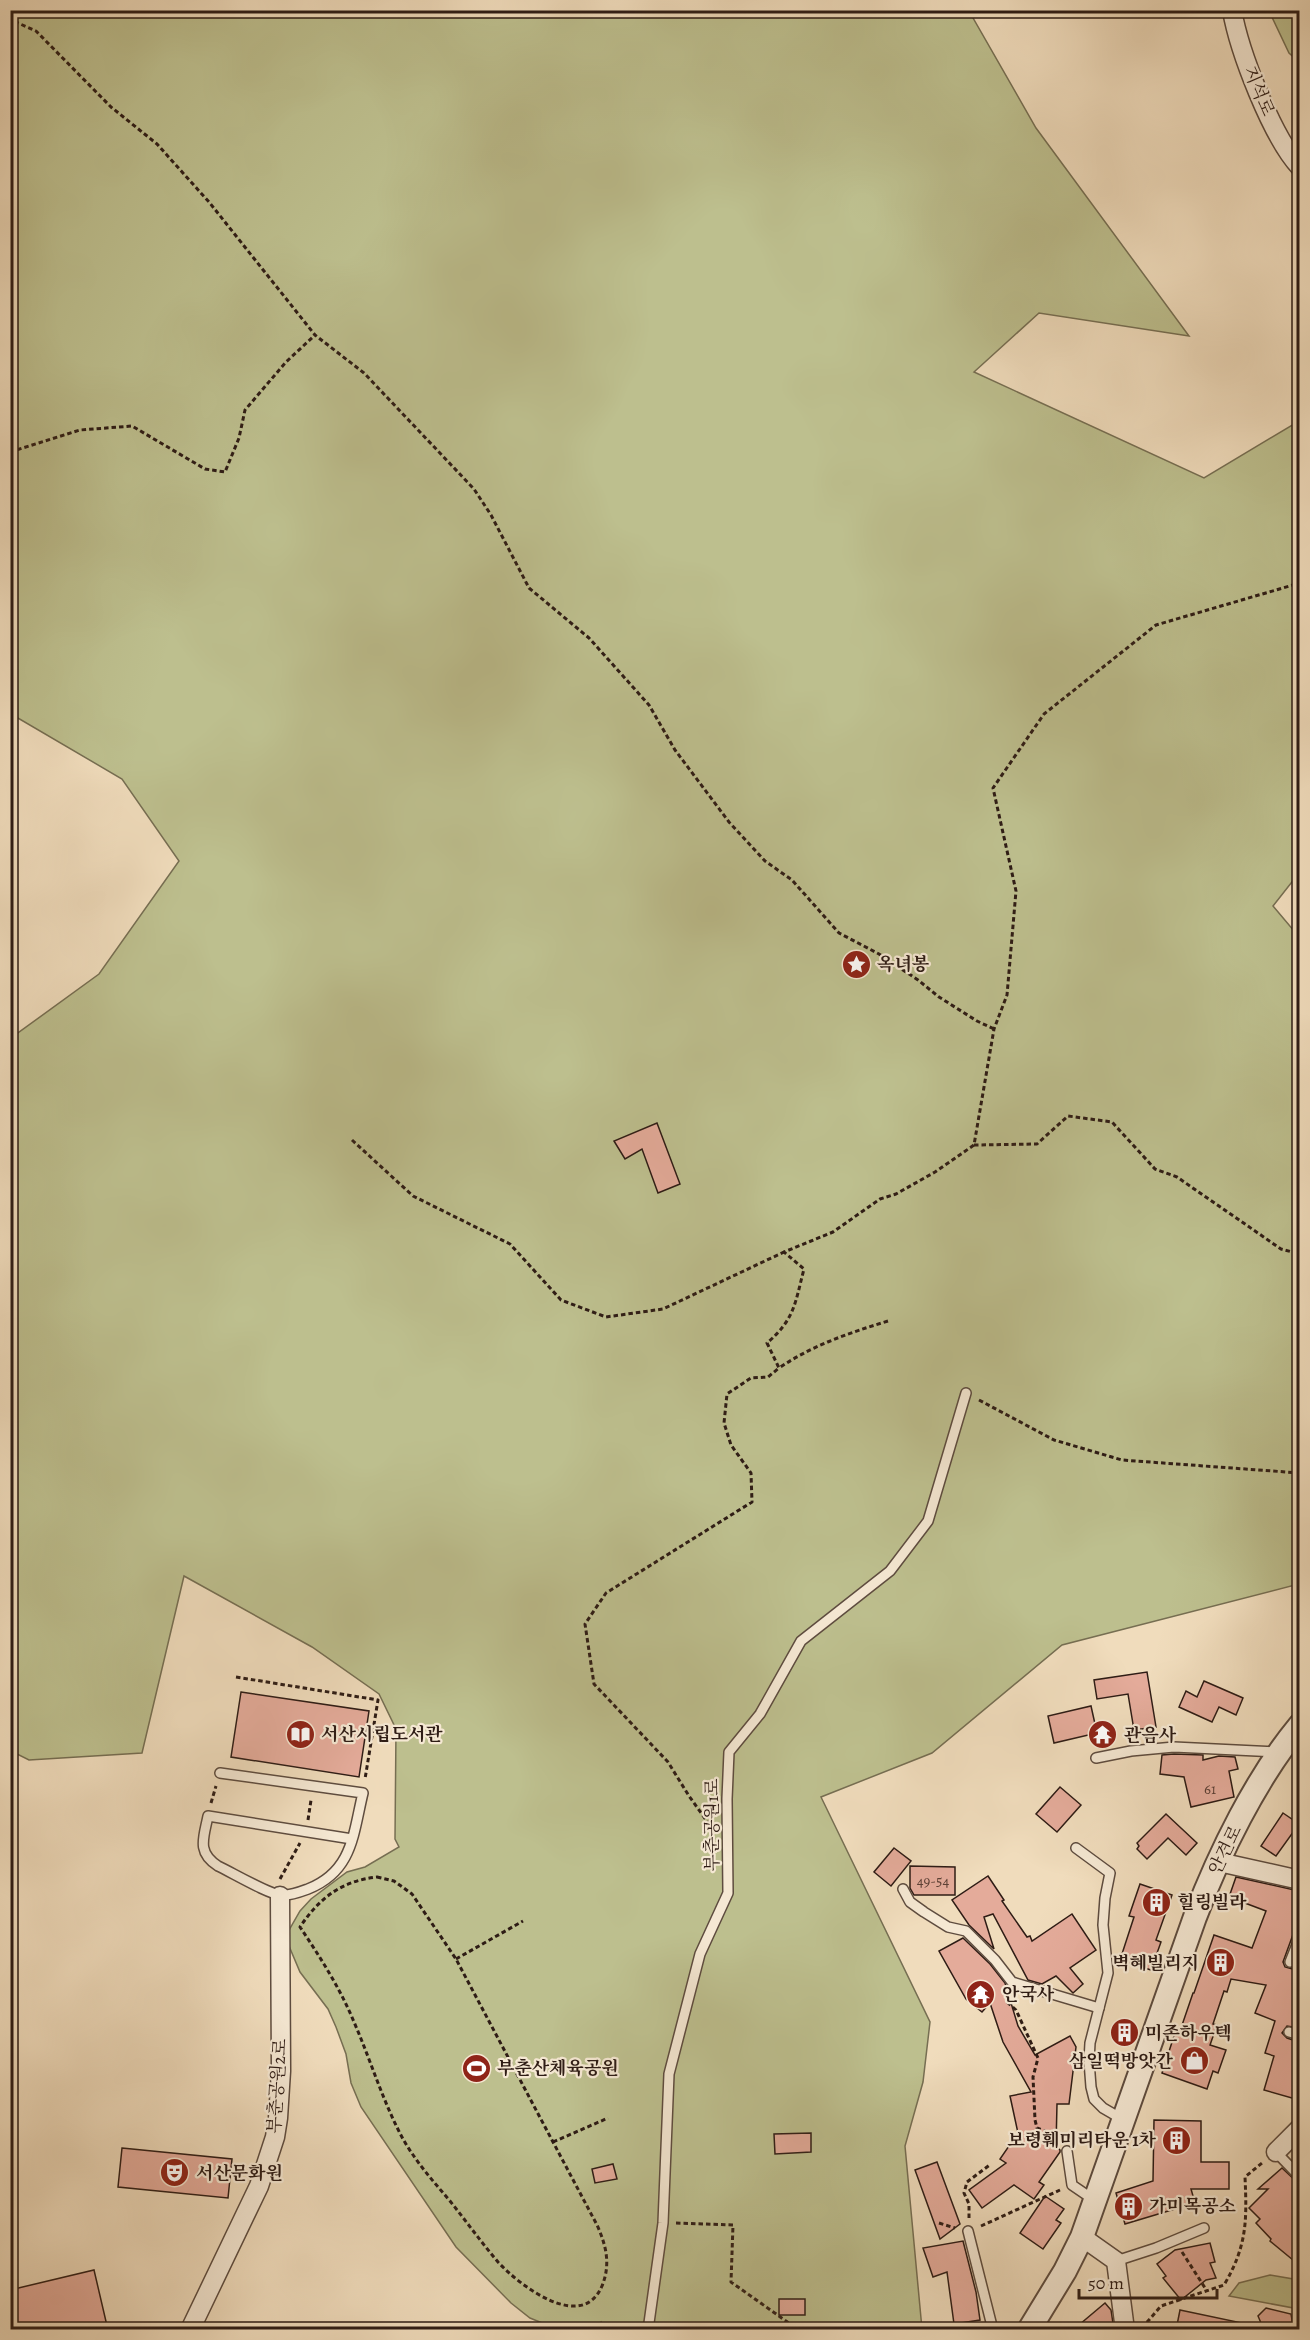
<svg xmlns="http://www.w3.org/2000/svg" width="1310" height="2340" font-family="Alegreya,'Noto Serif KR',serif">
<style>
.green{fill:#bdbf8e;stroke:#766e52;stroke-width:1.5}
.building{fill:#e4ab9a;stroke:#2e1c15;stroke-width:1.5}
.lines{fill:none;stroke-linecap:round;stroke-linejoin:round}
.service-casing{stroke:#5e4c3f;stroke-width:12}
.minor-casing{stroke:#5e4c3f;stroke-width:21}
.tertiary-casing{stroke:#5e4c3f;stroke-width:26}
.path{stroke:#2e1c15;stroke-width:3;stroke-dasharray:4.5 3;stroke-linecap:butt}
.service{stroke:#f5e8d3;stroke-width:9}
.minor{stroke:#f5e8d3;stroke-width:18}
.tertiary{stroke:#f5e8d3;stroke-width:22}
.labels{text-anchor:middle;stroke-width:4.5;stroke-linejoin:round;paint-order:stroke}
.number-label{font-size:15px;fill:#5c4036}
.street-label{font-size:18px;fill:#2e1c15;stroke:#f5e8d3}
.poi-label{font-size:18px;font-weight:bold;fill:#2e1c15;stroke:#f5e8d3;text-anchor:start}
</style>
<rect width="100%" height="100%" fill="#f0dcbc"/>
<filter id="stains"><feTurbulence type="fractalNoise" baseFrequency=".00333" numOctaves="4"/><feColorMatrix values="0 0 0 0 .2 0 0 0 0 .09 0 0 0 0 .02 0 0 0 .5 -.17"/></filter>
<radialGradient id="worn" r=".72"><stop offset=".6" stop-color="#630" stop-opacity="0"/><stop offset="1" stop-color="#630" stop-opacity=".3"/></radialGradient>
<!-- green -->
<g class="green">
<path d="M11,11H969L1036,128L1189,336L1039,313L974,372L1204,478L1299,421V873L1273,906L1300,938L1299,1584L1062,1645L932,1753L821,1797L930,2022L923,2082L905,2146L922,2329L601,2330V2322L588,2329H567L547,2325L530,2318L511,2303L456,2247L361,2107L351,2083L346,2054L336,2027L328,2009L300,1972L289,1946L288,1932L300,1911L311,1899L347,1872L365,1867L399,1847L395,1839L396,1729L379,1694L312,1647L184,1576L142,1753L29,1760L11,1751V1038L99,974L179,861L122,779L11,714Z"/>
<path d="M1269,11H1299V62L1289,53Z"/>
<path d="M1270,2275L1299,2280V2309L1229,2296L1239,2283Z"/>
</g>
<!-- building -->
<g class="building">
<path d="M657,1123L680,1184L658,1193L642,1149L625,1159L614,1141Z"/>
<path d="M1147,1672L1156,1727L1134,1730L1128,1694L1097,1699L1094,1680Z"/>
<path d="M1204,1681L1243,1698L1236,1715L1219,1707L1212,1722L1179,1707L1186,1691L1197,1697Z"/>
<path d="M241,1692L369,1711L359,1777L231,1757Z"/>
<path d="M1091,1706L1097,1733L1054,1743L1048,1716Z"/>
<path d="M1174,1754L1203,1755V1760L1219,1756L1235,1757L1238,1769L1229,1771L1234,1797L1191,1807L1184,1777L1160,1774L1162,1755Z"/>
<path d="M1060,1787L1081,1805L1057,1832L1036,1814Z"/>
<path d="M1283,1813L1299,1824L1276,1856L1261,1846Z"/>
<path d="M1166,1814L1197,1843L1186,1855L1168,1838L1147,1859L1137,1849L1139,1846L1137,1843Z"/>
<path d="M894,1848L911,1861L891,1886L874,1872Z"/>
<path d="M910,1866L955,1867V1895H914L910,1888Z"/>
<path d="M988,1876L1004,1900L1002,1901L1027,1937L1030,1936L1032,1941L1072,1914L1096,1950L1070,1968L1083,1984L1073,1993L1056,1976L1042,1984L1028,1980L993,1914L984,1917L994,1949L969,1925L952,1900Z"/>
<path d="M1236,1877L1299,1891V1918L1283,1962L1285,1967L1292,1969L1299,1958V2028L1287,2026L1282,2033L1287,2038L1299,2042V2100L1264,2090L1274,2056L1265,2053L1275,2021L1255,2013L1266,1985L1231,1979L1227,1992L1224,1991L1213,2024L1217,2025L1210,2045L1226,2050L1218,2073L1213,2071L1207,2089L1162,2073L1175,2033L1179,2034L1193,1993H1194L1214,1935L1252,1948L1266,1911L1229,1897Z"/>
<path d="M1140,1884L1172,1895L1156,1940L1161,1942L1151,1970L1120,1960L1134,1917L1129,1916Z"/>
<path d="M963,1938L990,1964L1005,1983L1018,2026L1035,2055L1070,2036L1076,2047L1069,2104H1057L1056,2146L1060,2150V2152L1039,2182L1044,2185L1034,2199L1014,2185L982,2208L969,2190L1006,2163L1000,2159L1018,2133L1010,2096L1031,2092L1003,2042L990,2003L982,2012L966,1999L939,1951Z"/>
<path d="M1154,2120L1201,2121V2162H1229V2189H1191L1195,2203L1125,2224L1116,2193L1153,2181Z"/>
<path d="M811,2133V2152L775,2154L774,2134Z"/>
<path d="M122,2148L232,2159L228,2198L118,2187Z"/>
<path d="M937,2162L960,2224L940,2239L915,2170Z"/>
<path d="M613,2164L617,2179L595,2183L592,2169Z"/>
<path d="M1282,2168L1299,2184V2265L1270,2241L1271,2239L1256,2223L1260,2219L1249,2208L1268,2189H1258Z"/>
<path d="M1045,2196L1064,2209L1056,2220L1061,2223L1043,2249L1020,2233Z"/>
<path d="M963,2241L976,2292L980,2320L954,2324L947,2272L933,2277L923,2248Z"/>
<path d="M1210,2243L1215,2262L1210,2263L1216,2278L1206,2280L1181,2300L1163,2278L1166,2276L1157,2264L1175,2250Z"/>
<path d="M94,2270L108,2330H10V2290Z"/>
<rect x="779" y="2299" width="26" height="16"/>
<path d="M1105,2303L1111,2310L1114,2330H1073Z"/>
<path d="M1266,2308L1291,2314L1293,2326L1264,2330L1258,2316Z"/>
<path d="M1180,2310L1242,2323L1241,2330H1176Z"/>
</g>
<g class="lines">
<defs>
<g id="service">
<path d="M1096,1758L1131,1751L1174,1747L1279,1752"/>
<path d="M220,1773L363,1793C353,1834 353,1871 308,1889C300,1892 290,1896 281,1895C270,1895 231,1872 218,1866C196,1852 204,1837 208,1816L352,1839"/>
<path d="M1076,1848L1110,1873L1105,1898L1103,1925L1108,1973L1090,2043L1089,2061L1091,2087L1094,2099L1103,2108L1122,2119"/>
<path d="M903,1889L910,1902L924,1912L948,1927L966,1931L995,1960L1012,1982L1099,2008"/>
<path d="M1290,1962L1300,1937"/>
<path d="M1289,2032L1300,2035"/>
<path d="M1067,2151L1072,2185L1094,2200"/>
<path d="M1276,2152L1300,2177"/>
<path d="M968,2231L993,2330"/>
<path d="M1116,2261L1156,2248L1204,2228"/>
<path d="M648,2330L663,2223L669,2074L700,1954L728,1893L727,1799L729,1752L760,1714L801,1641L890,1571L928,1521L966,1393"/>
</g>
<g id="minor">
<path d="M1232,10C1239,51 1272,137 1300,167"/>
<path d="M1219,1862L1300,1880"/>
<path d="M1276,2152L1300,2128"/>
<path d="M1082,2237L1116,2261L1125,2330"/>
<path d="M190,2330L259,2186L275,2137L278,2118L281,2071L280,1896"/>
</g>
<path id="tertiary" d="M1029,2330L1065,2271L1082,2237L1195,1917C1219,1854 1256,1778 1300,1725"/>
</defs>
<!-- service casing -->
<use href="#service" class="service-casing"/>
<!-- minor casing -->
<use href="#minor" class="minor-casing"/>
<!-- tertiary casing -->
<use href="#tertiary" class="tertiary-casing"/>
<!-- path -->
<g class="path">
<path d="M10,15L18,23L36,31L111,107L157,144L209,202L315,335L364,373L474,489L491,515L529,588L589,638L649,705L675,750L729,822L765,861L792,880L839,933L879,954L918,980L939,997L977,1021L994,1029"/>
<path d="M10,452L80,430L132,426L205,469L225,472L239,438L245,410L286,362L315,335"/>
<path d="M352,1140L413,1196L510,1244L561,1300L606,1317L663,1309L784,1252"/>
<path d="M974,1145L1037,1144L1068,1116L1112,1122L1155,1169L1177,1177L1281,1249L1300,1254"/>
<path d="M888,1321C849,1333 813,1345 779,1368L767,1343C795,1319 795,1303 804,1269L784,1252L833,1232L880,1199L896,1194L935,1172L974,1145L994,1029L1007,995L1016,891L993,788L1044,714L1156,625L1300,583"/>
<path d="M979,1400L1054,1440L1122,1460L1300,1473"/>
<path d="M236,1677L378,1700L365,1779"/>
<path d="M211,1803L216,1786"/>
<path d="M308,1820L311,1800"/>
<path d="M714,1831L689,1796L668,1762L594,1684L585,1624L606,1593L752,1502L751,1473L731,1445L724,1423L727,1394L751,1378L768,1377L779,1368"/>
<path d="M377,1877L394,1881L412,1894L456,1959L597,2225C606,2245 611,2264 602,2286C582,2333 520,2286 498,2262C481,2242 466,2221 450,2201C433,2181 416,2162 403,2139C383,2102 371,2061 354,2022C340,1988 320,1957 300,1927C320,1897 342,1881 377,1877Z"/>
<path d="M280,1879L300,1843"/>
<path d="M456,1959L523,1921"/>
<path d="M1009,1995L1007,2002L1016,2010L1038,2058L1033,2077L1035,2120L1037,2128L1047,2132L1057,2142"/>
<path d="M553,2142L608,2118"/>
<path d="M969,2218V2204L964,2193L967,2182L991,2164"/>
<path d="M676,2223L733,2225L731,2282L793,2326V2330"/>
<path d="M939,2223L955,2228"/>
<path d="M981,2226L1060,2190"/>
<path d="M1182,2252L1207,2291"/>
<path d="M1142,2328L1161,2306L1224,2285C1247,2246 1247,2221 1245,2177L1262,2163"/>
</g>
<!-- service -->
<use href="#service" class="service"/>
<!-- minor -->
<use href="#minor" class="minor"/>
<!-- tertiary -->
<use href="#tertiary" class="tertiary"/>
</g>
<!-- icons -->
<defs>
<symbol id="sight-disc" viewBox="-11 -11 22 22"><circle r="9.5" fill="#8f2418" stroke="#f5e8d3"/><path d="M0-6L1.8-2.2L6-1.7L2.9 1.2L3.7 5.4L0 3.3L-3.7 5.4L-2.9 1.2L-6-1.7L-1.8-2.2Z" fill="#fff"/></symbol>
<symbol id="library-disc" viewBox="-11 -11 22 22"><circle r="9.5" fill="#8f2418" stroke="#f5e8d3"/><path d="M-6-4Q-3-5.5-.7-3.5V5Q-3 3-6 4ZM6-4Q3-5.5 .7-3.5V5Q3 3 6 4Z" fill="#fff"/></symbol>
<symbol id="temple-disc" viewBox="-11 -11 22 22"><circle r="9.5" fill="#8f2418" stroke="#f5e8d3"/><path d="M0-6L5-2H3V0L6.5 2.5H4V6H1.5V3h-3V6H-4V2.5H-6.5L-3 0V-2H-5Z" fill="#fff"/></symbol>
<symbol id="building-disc" viewBox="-11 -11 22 22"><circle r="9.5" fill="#8f2418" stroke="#f5e8d3"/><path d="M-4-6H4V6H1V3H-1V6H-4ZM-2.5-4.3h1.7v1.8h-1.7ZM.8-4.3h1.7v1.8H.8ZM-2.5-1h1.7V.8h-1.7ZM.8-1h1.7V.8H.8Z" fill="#fff"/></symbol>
<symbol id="shop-disc" viewBox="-11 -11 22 22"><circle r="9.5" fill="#8f2418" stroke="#f5e8d3"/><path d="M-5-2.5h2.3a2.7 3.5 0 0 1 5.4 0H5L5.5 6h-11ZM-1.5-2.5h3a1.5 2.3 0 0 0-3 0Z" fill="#fff"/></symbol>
<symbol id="stadium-disc" viewBox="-11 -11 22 22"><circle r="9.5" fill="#8f2418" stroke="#f5e8d3"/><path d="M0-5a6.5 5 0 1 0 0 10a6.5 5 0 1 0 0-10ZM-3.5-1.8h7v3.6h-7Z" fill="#fff"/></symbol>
<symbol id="theatre-disc" viewBox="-11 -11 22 22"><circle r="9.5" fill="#8f2418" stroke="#f5e8d3"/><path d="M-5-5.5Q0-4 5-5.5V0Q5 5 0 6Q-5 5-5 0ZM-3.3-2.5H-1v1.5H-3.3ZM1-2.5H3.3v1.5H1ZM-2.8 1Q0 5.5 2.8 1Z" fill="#fff"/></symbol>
</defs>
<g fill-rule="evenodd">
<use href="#sight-disc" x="840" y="948" width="33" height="33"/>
<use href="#library-disc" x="284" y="1718" width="33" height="33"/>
<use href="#temple-disc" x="1086" y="1718" width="33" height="33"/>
<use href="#building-disc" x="1140" y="1886" width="33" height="33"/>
<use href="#building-disc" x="1204" y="1946" width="33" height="33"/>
<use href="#temple-disc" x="964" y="1978" width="33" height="33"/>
<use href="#building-disc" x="1108" y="2016" width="33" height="33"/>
<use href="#shop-disc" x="1178" y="2044" width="33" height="33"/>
<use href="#stadium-disc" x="460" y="2052" width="33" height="33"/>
<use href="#building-disc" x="1160" y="2124" width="33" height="33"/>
<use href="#theatre-disc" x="158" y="2156" width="33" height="33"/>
<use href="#building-disc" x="1112" y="2190" width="33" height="33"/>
</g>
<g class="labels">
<!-- number labels -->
<g class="number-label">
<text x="1210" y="1794">61</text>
<text x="933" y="1886">49-54</text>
</g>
<!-- street labels -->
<g class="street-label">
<text transform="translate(1259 91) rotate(67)" y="6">지석로</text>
<text transform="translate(712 1825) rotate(-90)" y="6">부춘공원1로</text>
<text transform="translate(1225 1850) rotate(-64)" y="6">안견로</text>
<text transform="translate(277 2086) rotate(-86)" y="6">부춘공원2로</text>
</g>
<!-- poi labels -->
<g class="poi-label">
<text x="877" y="970">옥녀봉</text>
<text x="321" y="1740">서산시립도서관</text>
<text x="1124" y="1741">관음사</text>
<text x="1177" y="1908">힐링빌라</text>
<text x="1199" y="1969" text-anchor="end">벽혜빌리지</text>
<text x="1002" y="2000">안국사</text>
<text x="1145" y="2039">미존하우텍</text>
<text x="1173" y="2067" text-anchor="end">삼일떡방앗간</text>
<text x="497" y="2074">부춘산체육공원</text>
<text x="1156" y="2146" text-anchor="end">보령훼미리타운 1차</text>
<text x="196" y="2179">서산문화원</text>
<text x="1149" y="2212">가미목공소</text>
</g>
</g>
<!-- margin -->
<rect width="1310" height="2340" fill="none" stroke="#f0dcbc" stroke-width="36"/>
<rect x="12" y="12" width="1286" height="2316" fill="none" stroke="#2e1c15" stroke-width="3"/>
<rect x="18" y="18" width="1274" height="2304" fill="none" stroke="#2e1c15" stroke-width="1.5"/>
<!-- scale -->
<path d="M1079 2289v9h138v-9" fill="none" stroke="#2e1c15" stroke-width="3"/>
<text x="1088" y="2289" font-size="18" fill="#2e1c15" stroke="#f5e8d3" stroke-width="4.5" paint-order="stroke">50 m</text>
<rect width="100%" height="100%" filter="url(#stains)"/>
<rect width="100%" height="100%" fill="url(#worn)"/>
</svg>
